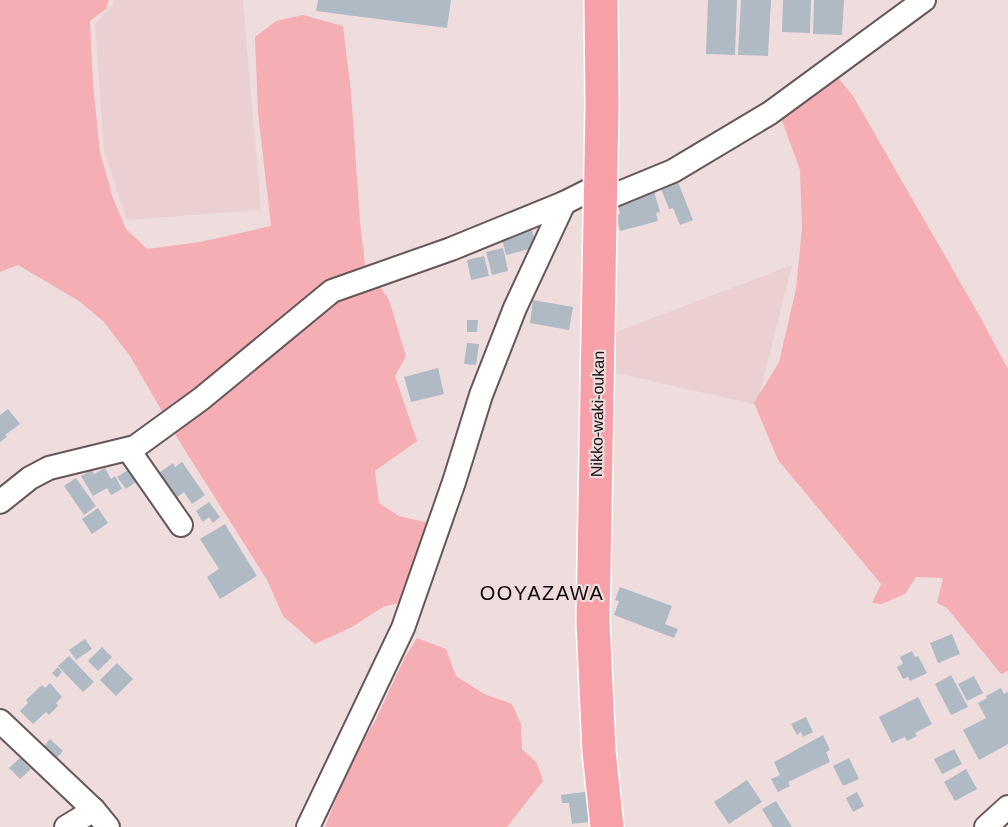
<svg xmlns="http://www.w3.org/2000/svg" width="1008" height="827" font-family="Helvetica,sans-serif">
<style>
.built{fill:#ead0d1}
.green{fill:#f5afb4}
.building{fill:#afbac5}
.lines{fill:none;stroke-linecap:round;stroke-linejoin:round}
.minor-casing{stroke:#655657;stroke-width:26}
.highway-casing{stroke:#fff;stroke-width:36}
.minor{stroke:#fff;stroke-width:22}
.highway{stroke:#f8a0a7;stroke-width:33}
.labels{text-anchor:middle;stroke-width:4.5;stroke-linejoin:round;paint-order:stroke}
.street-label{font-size:16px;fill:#110b0c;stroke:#efddde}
.quarter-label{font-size:20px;letter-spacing:1.5px;fill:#110b0c;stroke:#efddde}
</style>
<rect width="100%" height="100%" fill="#efddde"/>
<!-- built -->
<g class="built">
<path d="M114,0H243L261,210L127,220L104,151L95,24L114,3Z"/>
<path d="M792,265L757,405L616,373V332Z"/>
</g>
<!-- green -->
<g class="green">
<path d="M0,0H109L106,9L90,21L93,84L100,152L113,198L126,229L147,249L200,242L271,226L258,113L255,37L276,21L303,15L343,26L351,92L360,221L365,264L389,300L406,356L395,376L417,441L375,471L379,503L399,516L429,523L407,601L383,607L352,627L315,644L283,616L267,580L181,444L130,356L103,321L79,301L18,265L0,272Z"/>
<path d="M836,75L853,96L979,315L1008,369V671L1001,674L947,608L937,603L943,578L916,577L905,594L882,604L872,603L881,584L778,460L754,403L779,362L796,289L802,228L800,170L781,118Z"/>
<path d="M417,638L446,649L456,676L484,694L512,704L521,724L522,749L537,763L543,781L507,827H325L350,763L375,721L405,657Z"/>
</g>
<!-- building -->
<g class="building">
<path d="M318,0H451L447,28L316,11Z"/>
<path d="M708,0H737L735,55L706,54Z"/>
<path d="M741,0H771L768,56L738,55Z"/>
<path d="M783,0H811L810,33L782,32Z"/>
<path d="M814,0H844L842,35L813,34Z"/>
<path d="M676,177L693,220L680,225L673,208L669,209L659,184Z"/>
<path d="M654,191L660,212L656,213L658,221L620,231L616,215L620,214L617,201Z"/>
<path d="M530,224L537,247L506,255L501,235Z"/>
<path d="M503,248L508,271L492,275L486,252Z"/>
<path d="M484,256L489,276L471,280L467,260Z"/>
<path d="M533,300L573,307L569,330L530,323Z"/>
<path d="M467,320H478L477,332H467Z"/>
<path d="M467,343L479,344L476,365L464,364Z"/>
<path d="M438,368L444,394L411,402L404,377Z"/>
<path d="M8,409L20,424L5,435L7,437L0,442V415Z"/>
<path d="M182,462L205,495L192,504L184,492L172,501L155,476L173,463L175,467Z"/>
<path d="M105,468L111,479L115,476L122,489L111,495L107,488L93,496L81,476L92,470L94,474Z"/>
<path d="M128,470L136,482L126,489L117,477Z"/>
<path d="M76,478L96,506L84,515L64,486Z"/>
<path d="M209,502L220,517L213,523L209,517L203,522L196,511Z"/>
<path d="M98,508L108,523L92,534L82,519Z"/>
<path d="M225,524L257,576L220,599L207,577L219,569L200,539Z"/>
<path d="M620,587L672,606L665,624L678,629L674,638L614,615L619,601L615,600Z"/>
<path d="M952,634L960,654L938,663L930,643Z"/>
<path d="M85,639L92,649L76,660L69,650Z"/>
<path d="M102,647L112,657L98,671L88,661Z"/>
<path d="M912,651L915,657L918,656L927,673L910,681L908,677L903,679L897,667L903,664L900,657Z"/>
<path d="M69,656L94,682L83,692L58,666Z"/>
<path d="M117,663L133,679L116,696L100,680Z"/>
<path d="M58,667L62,672L57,678L52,673Z"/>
<path d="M951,675L968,707L951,715L935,684Z"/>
<path d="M974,676L983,693L967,701L958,684Z"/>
<path d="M50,683L62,697L56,703L58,706L49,715L46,712L33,724L20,711L28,703L26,700L42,685L45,688Z"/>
<path d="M1001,688L1004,694L1008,692V744L979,760L963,730L986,718L978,703L987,698L986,696Z"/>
<path d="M918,697L932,724L915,733L917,736L907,741L905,737L892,743L879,717Z"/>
<path d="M806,717L813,732L803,737L801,732L797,735L791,724Z"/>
<path d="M823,735L830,750L826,752L830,762L788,782L790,786L778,792L771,779L780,775L774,762Z"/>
<path d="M50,739L63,751L53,762L41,750Z"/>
<path d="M954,749L962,764L942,774L934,759Z"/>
<path d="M20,758L31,769L20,779L9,768Z"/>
<path d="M849,758L859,779L843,786L833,766Z"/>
<path d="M966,769L977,789L955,801L944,782Z"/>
<path d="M747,780L762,802L729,824L714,802Z"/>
<path d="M591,791L593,809L588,810L590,822L572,824L569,803H562L561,795Z"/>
<path d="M857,792L864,806L853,812L846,798Z"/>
<path d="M776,801L792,827H773L762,809Z"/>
</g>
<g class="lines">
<defs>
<g id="minor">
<path d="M600,201L673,171L770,113L924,0"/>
<path d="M128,449L181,525"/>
<path d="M0,502L30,478L49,468L135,447L201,399L332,291L451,249L564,203L600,185"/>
<path d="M0,721L94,810L108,827"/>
<path d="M66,827L94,810"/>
<path d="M308,827L403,628L454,482L481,395L515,308L564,203"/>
<path d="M986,827L1008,807"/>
</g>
<path id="highway" d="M601,0L602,106L593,622L599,751L607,827"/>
</defs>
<!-- minor casing -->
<use href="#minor" class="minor-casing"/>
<!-- highway casing -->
<use href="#highway" class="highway-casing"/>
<!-- minor -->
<use href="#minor" class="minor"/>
<!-- highway -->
<use href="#highway" class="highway"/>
</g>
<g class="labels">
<!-- street labels -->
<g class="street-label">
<text transform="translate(597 414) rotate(-89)" y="6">Nikko-waki-oukan</text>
</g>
<!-- quarter labels -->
<g class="quarter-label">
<text x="542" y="600">OOYAZAWA</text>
</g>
</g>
</svg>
